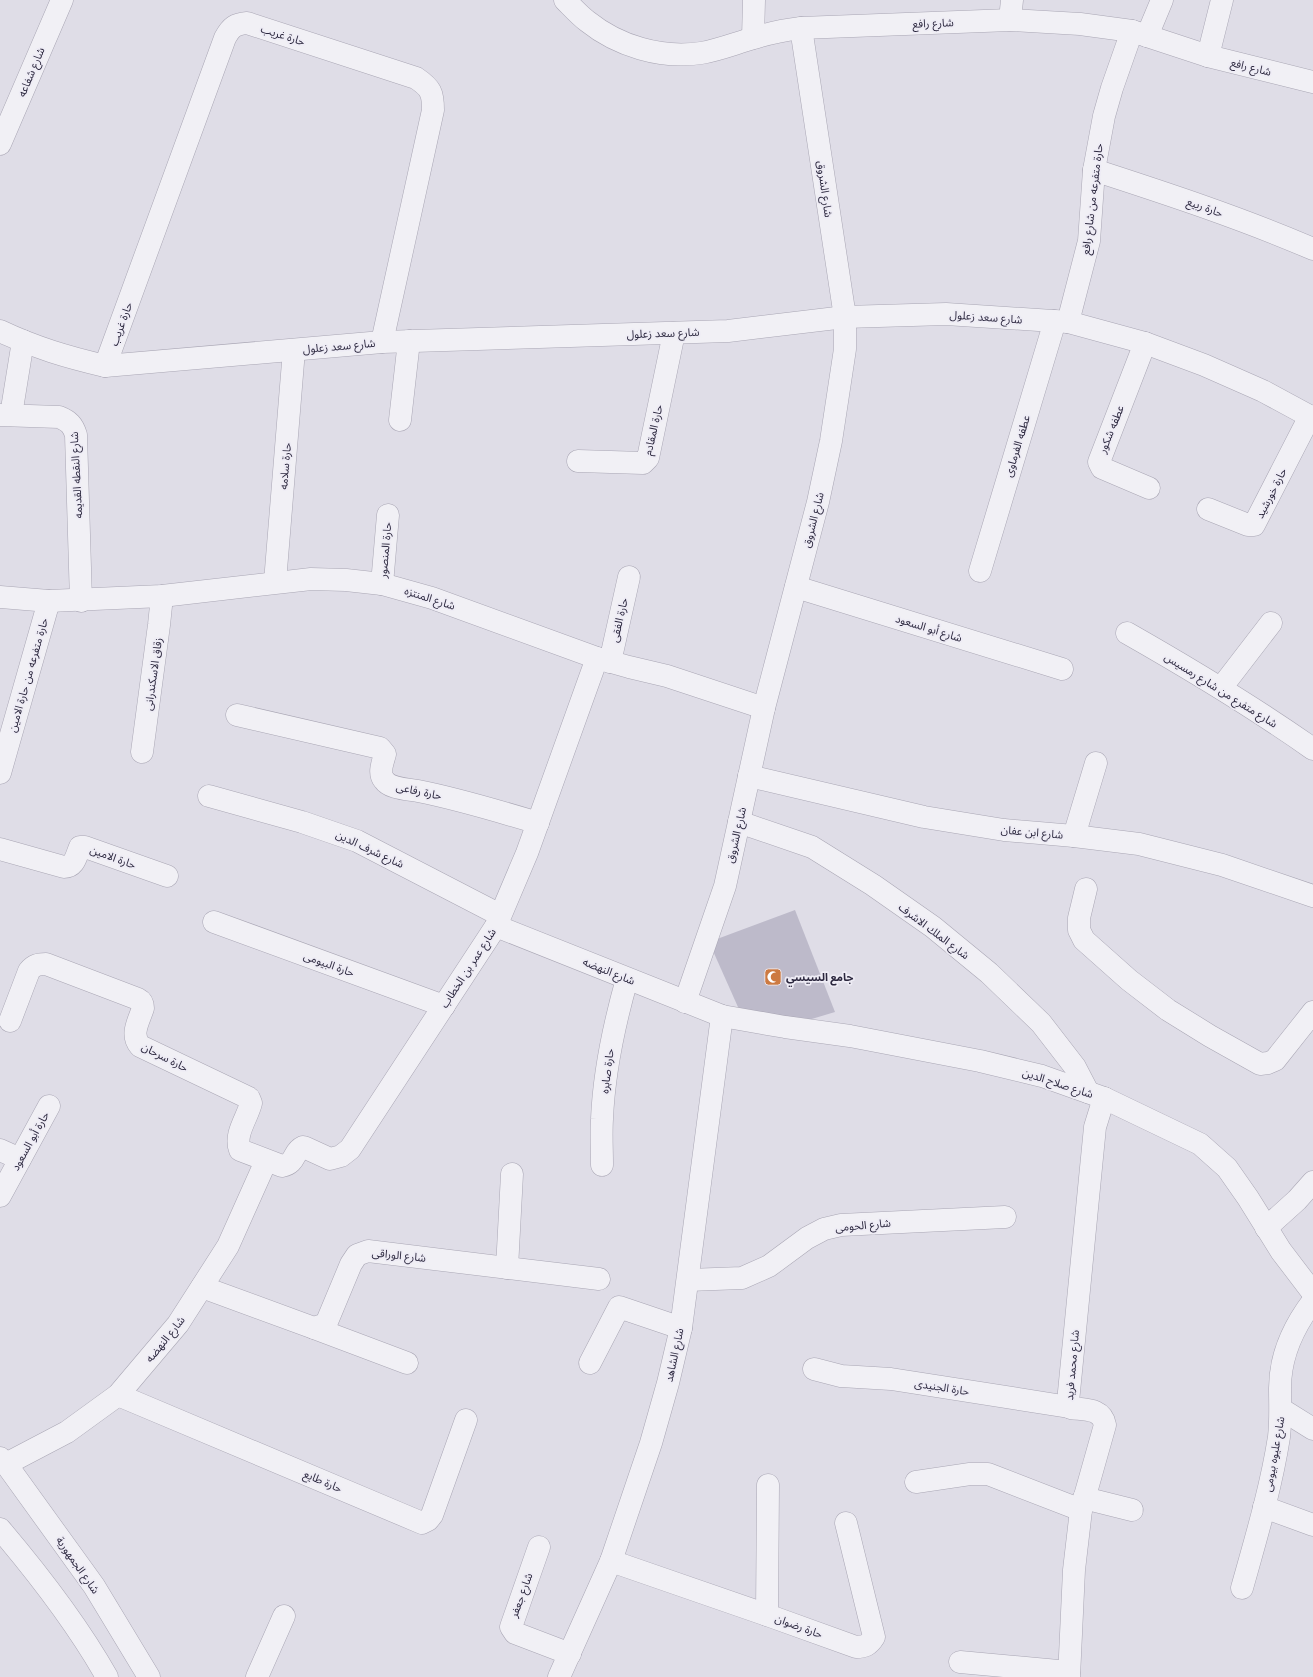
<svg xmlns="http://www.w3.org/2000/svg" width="1313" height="1677" font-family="Poppins,'Noto Sans Arabic',sans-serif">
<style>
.building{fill:#bdbaca}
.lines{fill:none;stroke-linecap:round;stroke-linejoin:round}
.minor-casing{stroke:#a9a6b4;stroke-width:23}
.minor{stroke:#f1f0f5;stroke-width:22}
.labels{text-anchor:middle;stroke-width:3.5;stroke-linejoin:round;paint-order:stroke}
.street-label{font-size:11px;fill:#2b273e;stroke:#eeecf5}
.poi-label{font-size:11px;font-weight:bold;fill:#2b273e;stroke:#eeecf5;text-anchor:start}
</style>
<rect width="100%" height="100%" fill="#dfdde7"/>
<!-- building -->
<path class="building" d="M795,910L835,1012L785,1027L746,1025L709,942Z"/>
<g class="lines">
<defs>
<g id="minor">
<path d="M565,0C572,7 579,15 587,21C618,46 661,59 701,53C719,50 736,43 754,38C769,33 785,30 801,28L1010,20L1080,24L1132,31L1208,56L1313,82"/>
<path d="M1010,20L1012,0"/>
<path d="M1147,36L1162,0"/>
<path d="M753,38L754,0"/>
<path d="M1208,56L1222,0"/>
<path d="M0,144L62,0"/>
<path d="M1094,170C1168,194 1241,218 1313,249"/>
<path d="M1068,322L1089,241L1094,170L1104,116L1112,88L1132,31"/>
<path d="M0,331C36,348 67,357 105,366L382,342L728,331L845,317L946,314L1068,322L1145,343L1204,365L1263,391L1313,418"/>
<path d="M1145,343L1099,462L1102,468L1149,488"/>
<path d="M105,366L225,38C231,27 235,24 247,23L416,78C431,88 433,93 433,110L382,342"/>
<path d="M0,415L59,417C69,421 73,425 76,435L81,601"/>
<path d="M11,415L23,341"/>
<path d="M400,420L409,341"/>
<path d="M578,461L643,463L648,458L674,333"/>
<path d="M1208,509L1248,525H1254L1310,416"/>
<path d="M980,571L1055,321"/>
<path d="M275,582L294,350"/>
<path d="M382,584L388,515"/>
<path d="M796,587L1062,669"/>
<path d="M0,597L49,601L162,596L311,579L346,580L382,584L432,598L597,658L629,667L667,676L764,708"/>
<path d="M1127,633C1192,670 1252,706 1313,749"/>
<path d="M610,662L629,577"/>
<path d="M1221,688L1271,623"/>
<path d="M237,715L380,748L385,754C383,762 378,773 384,780C390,789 408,789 418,791C459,799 498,811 538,823"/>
<path d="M142,752L159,625L162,596"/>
<path d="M0,773L49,601"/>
<path d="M749,776L924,817L1004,830L1074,836L1139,844L1222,865L1313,896"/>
<path d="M209,796L302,822L357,841L500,915"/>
<path d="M739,822L812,847L873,885L933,927L989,973L1041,1023L1075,1067L1088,1092"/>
<path d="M1074,836L1096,763"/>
<path d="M0,849L64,867C75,867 76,856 80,847H85L167,876"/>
<path d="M1086,889L1079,918V930L1084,940L1129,980L1168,1010L1210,1036L1260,1064L1268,1063L1275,1060L1313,1012"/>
<path d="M214,922L444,1006"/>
<path d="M496,926L722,1016L785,1027L850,1036L980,1061L1042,1076L1104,1098L1200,1144L1227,1168L1248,1198L1281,1251L1313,1293"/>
<path d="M685,1002L725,886L764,708L818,502L831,441L845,349V317L801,28"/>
<path d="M10,1021L29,971C34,965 38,964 46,964L138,999C142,1001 143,1003 143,1008C139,1021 130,1034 140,1046L249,1098L251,1103C247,1119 234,1134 240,1150L282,1166C297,1163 292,1152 303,1147L306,1148L330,1159L341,1156L350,1149L496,926L527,853L597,658"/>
<path d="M0,1150L20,1159"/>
<path d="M602,1165C602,1150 601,1134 602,1119C604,1071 614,1025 627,979"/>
<path d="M0,1196L49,1106"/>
<path d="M1266,1228L1297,1200L1313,1182"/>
<path d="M507,1268L512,1174"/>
<path d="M688,1280L742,1278L769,1266L807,1238L824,1229L841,1225L1005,1217"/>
<path d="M202,1287L314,1328L326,1324L351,1264L357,1255L368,1251L599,1279"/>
<path d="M314,1328L407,1363"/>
<path d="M590,1363L619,1307L681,1328"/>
<path d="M814,1369L841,1376L891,1379L1069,1407"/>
<path d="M118,1395L422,1523L428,1520L432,1515L466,1420"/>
<path d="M1281,1409L1313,1429"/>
<path d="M0,1458L6,1464L94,1586L149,1677"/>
<path d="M6,1464L67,1432L118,1395L178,1324L228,1246L266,1161"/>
<path d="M916,1482L970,1474H988L1081,1510"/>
<path d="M1084,1498L1132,1510"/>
<path d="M1264,1507L1313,1525"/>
<path d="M0,1529C39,1575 77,1624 107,1677"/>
<path d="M539,1547L511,1627L515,1633L570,1654"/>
<path d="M611,1561L767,1615L856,1647C865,1647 869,1645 874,1637L846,1523"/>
<path d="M1242,1588C1256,1538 1271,1488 1279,1437C1281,1420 1280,1404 1280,1388C1280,1356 1294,1326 1313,1301"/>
<path d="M767,1615L768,1485"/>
<path d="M960,1662L1069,1672"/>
<path d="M257,1677L284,1616"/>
<path d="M559,1677L611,1561L651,1443L668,1383L681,1328L722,1016"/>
<path d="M1069,1677L1074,1570L1081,1510L1105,1425C1102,1408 1085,1410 1071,1408L1068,1402L1095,1127L1104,1098"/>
</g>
</defs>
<!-- minor casing -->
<use href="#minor" class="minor-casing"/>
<!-- minor -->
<use href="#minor" class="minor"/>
</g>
<!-- icons -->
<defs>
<symbol id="mosque-square" viewBox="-11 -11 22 22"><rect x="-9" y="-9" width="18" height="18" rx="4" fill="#cd7a41" stroke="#eeecf5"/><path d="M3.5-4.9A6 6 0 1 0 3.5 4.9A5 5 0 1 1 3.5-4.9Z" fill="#fff"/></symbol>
</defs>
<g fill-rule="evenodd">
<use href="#mosque-square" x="763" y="967" width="20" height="20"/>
</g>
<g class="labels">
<!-- street labels -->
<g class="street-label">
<text transform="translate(933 23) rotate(-2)" y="4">شارع رافع</text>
<text transform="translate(283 35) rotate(18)" y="4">حارة غريب</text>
<text transform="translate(1251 67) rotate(14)" y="4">شارع رافع</text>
<text transform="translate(31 72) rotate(-67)" y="4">شارع شفاعه</text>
<text transform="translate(825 189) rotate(82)" y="4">شارع الشروق</text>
<text transform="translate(1092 199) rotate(-83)" y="4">حارة متفرعه من شارع رافع</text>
<text transform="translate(1205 207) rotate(20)" y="4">حارة ربيع</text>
<text transform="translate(986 317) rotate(4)" y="4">شارع سعد زعلول</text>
<text transform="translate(121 324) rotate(-70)" y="4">حارة غريب</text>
<text transform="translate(663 333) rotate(-2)" y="4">شارع سعد زعلول</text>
<text transform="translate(339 346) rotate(-5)" y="4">شارع سعد زعلول</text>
<text transform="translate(1111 429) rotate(-68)" y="4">عطفه شكور</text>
<text transform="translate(653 430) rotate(-77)" y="4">حارة المقادم</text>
<text transform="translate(1017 446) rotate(-73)" y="4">عطفه الفرماوى</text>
<text transform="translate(285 466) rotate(-85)" y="4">حارة سلامه</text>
<text transform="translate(76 475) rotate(-93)" y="4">شارع النقطه القديمه</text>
<text transform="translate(1271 493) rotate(-63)" y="4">حارة خورشيد</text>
<text transform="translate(813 520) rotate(-76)" y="4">شارع الشروق</text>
<text transform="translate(385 550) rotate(-85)" y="4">حارة المنصور</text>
<text transform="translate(430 598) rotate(18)" y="4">شارع المنتزه</text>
<text transform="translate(619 620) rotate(-77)" y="4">حارة الفقى</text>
<text transform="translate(929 628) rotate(17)" y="4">شارع أبو السعود</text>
<text transform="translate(153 674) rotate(-82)" y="4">زقاق الاسكندرانى</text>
<text transform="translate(28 675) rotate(-74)" y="4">حارة متفرعه من حارة الامين</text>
<text transform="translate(1221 690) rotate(32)" y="4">شارع متفرع من شارع رمسيس</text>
<text transform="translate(419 791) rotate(12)" y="4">حارة رفاعى</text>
<text transform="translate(1032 832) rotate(5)" y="4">شارع ابن عفان</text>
<text transform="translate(736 835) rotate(-77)" y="4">شارع الشروق</text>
<text transform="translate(370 849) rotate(25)" y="4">شارع شرف الدين</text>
<text transform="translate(113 857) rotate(20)" y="4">حارة الامين</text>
<text transform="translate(934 931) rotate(37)" y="4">شارع الملك الاشرف</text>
<text transform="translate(329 964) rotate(20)" y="4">حارة البيومى</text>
<text transform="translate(468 968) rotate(-57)" y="4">شارع عمر بن الخطاب</text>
<text transform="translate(609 971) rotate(22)" y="4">شارع النهضه</text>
<text transform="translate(165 1057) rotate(27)" y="4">حارة سرحان</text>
<text transform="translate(607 1071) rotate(-83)" y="4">حارة صابره</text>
<text transform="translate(1058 1083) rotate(18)" y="4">شارع صلاح الدين</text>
<text transform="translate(30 1141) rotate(-61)" y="4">حارة أبو السعود</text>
<text transform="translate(863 1225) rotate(-5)" y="4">شارع الحومى</text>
<text transform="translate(399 1255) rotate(6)" y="4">شارع الوراقى</text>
<text transform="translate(165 1339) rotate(-51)" y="4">شارع النهضه</text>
<text transform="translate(674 1355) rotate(-78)" y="4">شارع الشاهد</text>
<text transform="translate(1072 1365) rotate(-85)" y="4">شارع محمد فريد</text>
<text transform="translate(942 1387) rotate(9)" y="4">حارة الجنيدى</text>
<text transform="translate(1274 1454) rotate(-80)" y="4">شارع عليوه بيومى</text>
<text transform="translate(323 1481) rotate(23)" y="4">حارة طايع</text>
<text transform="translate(78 1565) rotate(55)" y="4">شارع الجمهورية</text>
<text transform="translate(521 1595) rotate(-70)" y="4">شارع جعفر</text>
<text transform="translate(799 1626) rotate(20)" y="4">حارة رضوان</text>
</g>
<!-- poi labels -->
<g class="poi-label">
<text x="786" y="981">جامع السيسي</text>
</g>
</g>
</svg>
